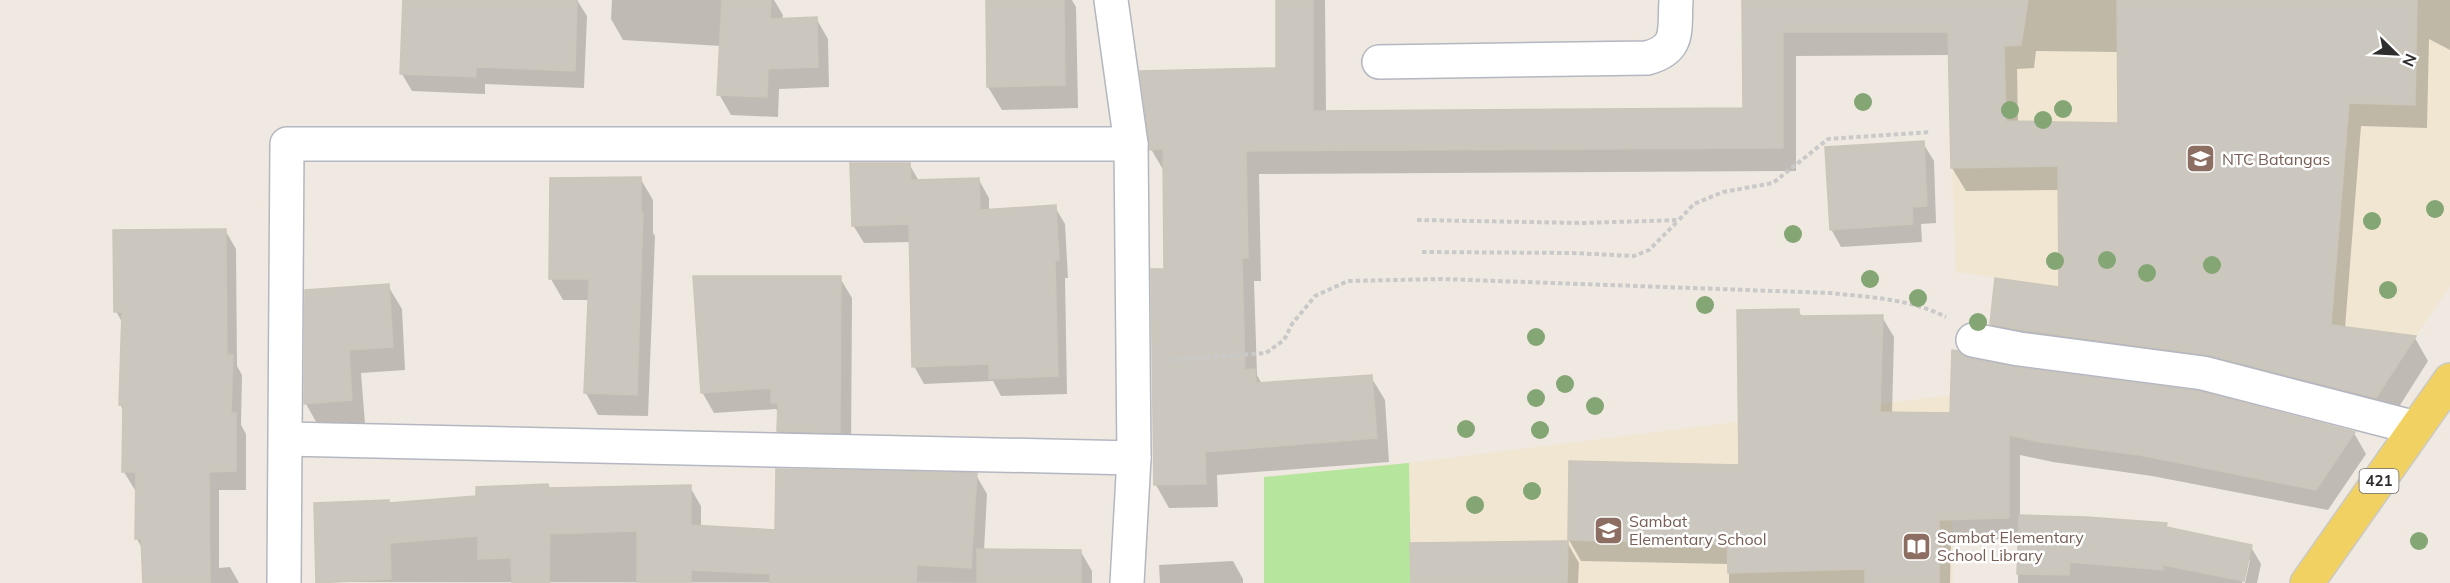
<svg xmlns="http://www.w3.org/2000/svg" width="2450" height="583" font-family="Mulish,sans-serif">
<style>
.education{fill:#f0e6d1}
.green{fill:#b6e59e}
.shadow{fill:#0003;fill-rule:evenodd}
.building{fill:#cbc7bf;stroke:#cbc5ba;stroke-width:1.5}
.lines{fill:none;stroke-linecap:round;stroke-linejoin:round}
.minor-casing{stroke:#b4b7c1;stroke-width:36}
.major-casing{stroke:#c9c9c9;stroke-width:36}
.path{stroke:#c9c9c9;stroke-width:4;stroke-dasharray:4.5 3;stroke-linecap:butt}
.minor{stroke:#fff;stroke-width:33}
.major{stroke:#f2d163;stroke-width:33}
.tree{fill:#84a574}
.labels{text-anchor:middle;stroke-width:5;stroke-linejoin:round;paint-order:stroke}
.shield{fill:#fff;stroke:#6d6d6d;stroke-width:1.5}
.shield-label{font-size:15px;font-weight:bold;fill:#2e2e2e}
.education-label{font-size:16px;fill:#785e54;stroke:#fff;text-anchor:start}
</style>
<rect width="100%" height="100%" fill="#efe9e1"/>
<!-- education -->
<g class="education">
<path d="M1946,0H2450V286L2416,336L1956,272Z"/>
<path d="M1951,395L1953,583H1264V477L1425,461Z"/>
</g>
<!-- green -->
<path class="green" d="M1409,463L1411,583H1264V477Z"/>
<!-- shadow -->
<g class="shadow">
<path d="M405,0H577L587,16L584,88L485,84V94L412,91L402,74Z"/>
<path d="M612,0H774L783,15L782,20L816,18L828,39L829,87L779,89L778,117L731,115L719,94L721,46L623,40L611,19Z"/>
<path d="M987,0H1072L1076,7L1078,108L1002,110L988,87Z"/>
<path d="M1278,0H1325L1326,112L1744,110V0H2450V50L2429,39L2427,128L2361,126L2345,328L2415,338L2428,361L2390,421L2005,347L1991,324L2061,288L2060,190L1966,191L1952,168L1950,55L1796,56V171L1259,174L1261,281H1254L1257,375L1262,384L1371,377L1385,400L1389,462L1217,475L1218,507L1169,508L1156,485L1166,271L1165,173L1151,149L1278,70ZM2036,51L2119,52V124L2018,123L2017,69L2034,68Z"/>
<path d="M1923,143L1934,161L1936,223L1921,224L1922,242L1841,247L1831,229Z"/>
<path d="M909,164L919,181L979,180L989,198V211L1055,207L1065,224L1068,278H1065L1067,394L1001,396L993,381L924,384L914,366L911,242L864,243L853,225Z"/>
<path d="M640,178L653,200V233L655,236L648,416L598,415L586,393L589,300H563L551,279Z"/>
<path d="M225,230L236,249L237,366L242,375L241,425L246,434V490H219V568L230,567L239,583H144L143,550L137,539L138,490H135L124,472V412L120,404L123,324L116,311Z"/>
<path d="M840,278L852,298L851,453L791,452L778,431L779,414L776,409L714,413L702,392Z"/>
<path d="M388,286L402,309L405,370L361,373L365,424L319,427L306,404Z"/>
<path d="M1798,311L1803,318L1882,317L1894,337L1892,414L1951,415L1969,360L2354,433L2366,454L2328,510L2152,476L2053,462L2020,455V517L2166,525L2168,529L2251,547L2261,564L2257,583H2245L2250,560H2247L2242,583H2018L2019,539L1951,540L1950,583H1729V564L1581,561L1569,540L1740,467Z"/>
<path d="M976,475L987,494L984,551L1081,552L1092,571V583L318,582L388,502L390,504L550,490L690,487L701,506V527L776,531Z"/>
<path d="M1567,542L1579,563L1578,583H1413Z"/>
<path d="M1233,561L1243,579V583H1160L1159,565Z"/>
</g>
<!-- building -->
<g class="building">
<path d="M403,0H577L575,71L476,67V77L400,74Z"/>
<path d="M722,0H771L770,19L817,17L818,67L768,69L767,97L717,95Z"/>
<path d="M986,0H1064L1065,85L987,87Z"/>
<path d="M1276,0H1313V111L1743,108L1742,0H2028L2021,45L2004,46L2006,121L2118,123L2117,0H2417L2415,105L2349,103L2331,325L2416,336L2376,398L2208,355L2022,330L1990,324L1995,278L2059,287L2058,166L1951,168L1948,32H1783V148L1246,151L1248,258H1242L1245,370L1255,369L1256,383L1372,375L1377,438L1205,452L1206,484L1154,485L1151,269H1164L1163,149L1150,150L1140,71L1276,68Z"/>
<path d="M1924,141L1927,206L1912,207L1913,224L1830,230L1825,147Z"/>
<path d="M850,163H910L911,180L979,178L980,210L1056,205L1059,260L1055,261L1058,376L989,379V364L912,367L909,224L852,226Z"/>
<path d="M641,177V213H643L637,395L584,393L589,279H549L550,178Z"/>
<path d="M226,229L227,355H233L231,413H236V471L209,472L210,583H143L141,539H135L136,472H122L123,405H119L122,312H114L113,230Z"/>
<path d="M693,276H841L840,433L777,431L778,403H771V388L701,393Z"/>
<path d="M389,284L393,347L349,350L352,400L304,404L305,290Z"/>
<path d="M1799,309V316L1883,315L1880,412L1950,413L1952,350L1959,351L1969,358L2015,367L2199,391L2355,432L2316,490L2139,455L2040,442L2009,435V518L1939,520V583H1865V569L1728,573L1727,544L1568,540L1569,461L1739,465L1737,310Z"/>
<path d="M776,469L977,473L971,568L917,565L916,583H770V574L691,570V582H637V531L550,534L549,583H512L511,558L478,559V536L390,543L391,579L316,583L314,503L389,500V503L476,496V487L548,484L549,488L691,485V525L775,530Z"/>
<path d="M2019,515L2086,517L2167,523L2166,527L2252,545L2244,581L2163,565V570L2070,562L2069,575L2017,574Z"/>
<path d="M1568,541L1567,583H1411L1410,543Z"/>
<path d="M977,549L1081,550V583H977Z"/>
</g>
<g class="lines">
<defs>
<g id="minor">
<path d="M1111,0L1131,144L1134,458L1127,583"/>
<path d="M1379,62L1647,58C1681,49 1674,30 1676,0"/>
<path d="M1973,340L2019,349L2203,373L2416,428"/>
<path d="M286,439L1134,458"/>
<path d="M284,583L287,144H1131"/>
</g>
<path id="major" d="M2307,583L2450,380"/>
</defs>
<!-- minor casing -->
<use href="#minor" class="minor-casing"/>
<!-- major casing -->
<use href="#major" class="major-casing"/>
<!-- path -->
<g class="path">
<path d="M1417,220L1583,223L1679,220L1694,204L1723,192L1773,183L1828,139L1930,132"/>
<path d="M1422,252L1573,253L1634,256L1649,250L1678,221"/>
<path d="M1169,360L1266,353L1284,340L1292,324L1315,296L1348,281L1442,279L1830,293C1869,297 1911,299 1946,317"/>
</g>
<!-- minor -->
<use href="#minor" class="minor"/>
<!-- major -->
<use href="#major" class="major"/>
</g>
<!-- trees -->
<g class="tree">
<circle cx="1863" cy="102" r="9"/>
<circle cx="2063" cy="109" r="9"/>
<circle cx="2010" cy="110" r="9"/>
<circle cx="2043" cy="120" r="9"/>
<circle cx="2435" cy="209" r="9"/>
<circle cx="2372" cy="221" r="9"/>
<circle cx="1793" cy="234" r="9"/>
<circle cx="2107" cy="260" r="9"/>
<circle cx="2055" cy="261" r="9"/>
<circle cx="2212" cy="265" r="9"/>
<circle cx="2147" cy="273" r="9"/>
<circle cx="1870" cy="279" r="9"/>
<circle cx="2388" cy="290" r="9"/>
<circle cx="1918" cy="298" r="9"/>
<circle cx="1705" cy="305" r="9"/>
<circle cx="1978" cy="322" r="9"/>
<circle cx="1536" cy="337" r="9"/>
<circle cx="1565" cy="384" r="9"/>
<circle cx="1536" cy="398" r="9"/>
<circle cx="1595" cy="406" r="9"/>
<circle cx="1466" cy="429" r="9"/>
<circle cx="1540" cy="430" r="9"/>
<circle cx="1532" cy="491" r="9"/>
<circle cx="1475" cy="505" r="9"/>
<circle cx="2419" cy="541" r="9"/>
</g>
<!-- icons -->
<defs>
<symbol id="university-square" viewBox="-11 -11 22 22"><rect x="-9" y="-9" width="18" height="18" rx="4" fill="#8d6e63" stroke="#fff"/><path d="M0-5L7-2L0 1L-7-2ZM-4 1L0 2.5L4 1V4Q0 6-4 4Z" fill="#fff"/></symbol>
<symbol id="school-square" viewBox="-11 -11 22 22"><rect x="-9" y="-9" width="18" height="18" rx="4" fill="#8d6e63" stroke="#fff"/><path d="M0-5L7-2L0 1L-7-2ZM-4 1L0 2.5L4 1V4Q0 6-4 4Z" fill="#fff"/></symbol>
<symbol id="library-square" viewBox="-11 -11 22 22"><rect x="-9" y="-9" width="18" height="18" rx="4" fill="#8d6e63" stroke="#fff"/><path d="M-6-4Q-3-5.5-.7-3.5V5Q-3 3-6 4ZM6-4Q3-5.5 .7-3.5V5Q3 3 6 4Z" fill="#fff"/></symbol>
</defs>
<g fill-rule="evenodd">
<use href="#university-square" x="2184" y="142" width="33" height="33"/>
<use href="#school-square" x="1592" y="514" width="33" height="33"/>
<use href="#library-square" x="1900" y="530" width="33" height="33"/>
</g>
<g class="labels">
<!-- shield labels -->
<rect class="shield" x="2359.5" y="469" width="39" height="24" rx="4.5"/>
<g class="shield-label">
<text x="2379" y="486">421</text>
</g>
<!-- education labels -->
<g class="education-label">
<text x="2222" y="165">NTC Batangas</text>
<text x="1629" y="527">Sambat<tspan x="1629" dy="18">Elementary School</tspan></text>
<text x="1937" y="543">Sambat Elementary<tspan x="1937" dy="18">School Library</tspan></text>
</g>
</g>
<!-- north arrow -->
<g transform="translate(2396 54) rotate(114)" stroke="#ffffff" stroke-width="4.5" paint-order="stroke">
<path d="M0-4.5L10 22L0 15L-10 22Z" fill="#2e2e2e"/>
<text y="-9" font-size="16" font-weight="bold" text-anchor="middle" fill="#2e2e2e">N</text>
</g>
</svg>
